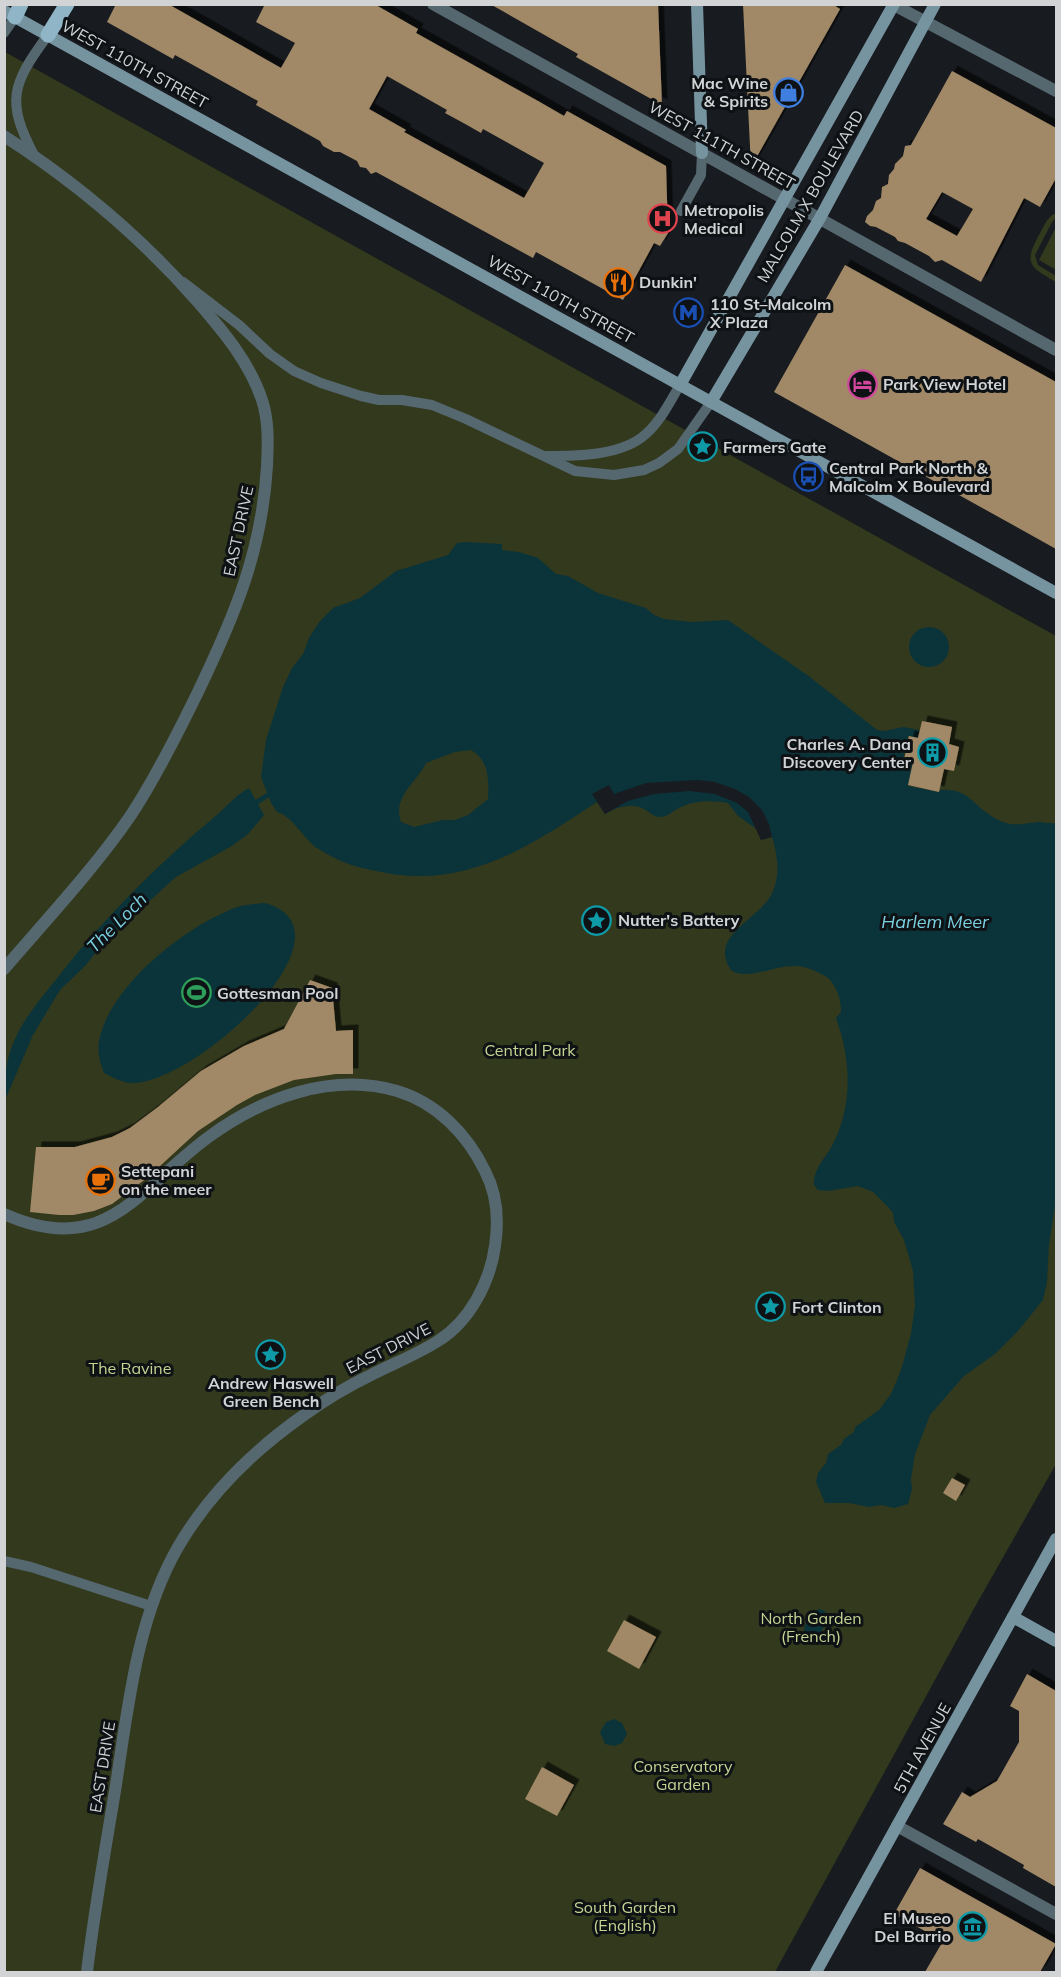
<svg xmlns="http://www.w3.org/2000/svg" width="1061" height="1977" font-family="Mulish,sans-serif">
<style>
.green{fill:#33391d}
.water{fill:#0b343a;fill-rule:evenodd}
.pier{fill:#181b1f}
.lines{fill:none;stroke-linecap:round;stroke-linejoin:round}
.stream{stroke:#0b343a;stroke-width:5}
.building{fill:#a18967;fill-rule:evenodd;filter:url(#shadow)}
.lane{stroke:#55676f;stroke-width:10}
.street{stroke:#55676f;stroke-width:12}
.secondary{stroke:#7693a0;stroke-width:12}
.primary{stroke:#8fb5c6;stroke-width:15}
.labels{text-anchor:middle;stroke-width:6;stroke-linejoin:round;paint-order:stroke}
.street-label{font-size:16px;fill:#d1d3d5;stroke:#0f1215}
.poi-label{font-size:16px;font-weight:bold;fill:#d1d3d5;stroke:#0f1215;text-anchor:start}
.park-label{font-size:16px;fill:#c6d392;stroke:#0f1215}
.water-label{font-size:18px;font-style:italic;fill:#7bd1e1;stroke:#0f1215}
</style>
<defs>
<filter id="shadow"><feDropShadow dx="5.5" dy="-5.5" stdDeviation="0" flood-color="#0009"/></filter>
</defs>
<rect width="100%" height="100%" fill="#181b1f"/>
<!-- green -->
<g class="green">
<path d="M5,52L1056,636V1464L976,1605L775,1972H5Z"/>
<path d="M1056,213V218L1052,222L1035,255L1038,265L1056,276V282C1030,267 1023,264 1039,235C1044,226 1047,217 1056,213Z"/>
<path d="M1056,227V270L1039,260Z"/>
</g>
<!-- water -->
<g class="water">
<path d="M466,542L502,544V550L519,552L538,558L556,574L568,576L598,593L646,608L654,615L664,619L692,622L728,620L810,677L877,730L885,731L903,727L919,730L918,738L908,736L903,760L913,763L908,786L939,792L940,790C969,788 972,805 993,817C1011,828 1019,824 1038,822C1044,822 1050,824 1056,823V1198L1049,1245L1047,1282L1043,1300L1018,1331L995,1354L964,1376L930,1415L915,1454L911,1479L912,1489L908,1504L894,1508L881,1505L869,1507L849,1503H825L816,1482L818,1473L826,1463L828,1454L841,1445L844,1439L854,1432L855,1427L879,1410L891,1394L901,1370L911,1334L915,1305L913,1271L904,1240L894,1222L893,1213L888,1207L873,1192L858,1186L828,1191L818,1190L814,1185C812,1170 826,1158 833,1144C853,1105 851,1059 836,1018L841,1012C841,1000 838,991 831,981C827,976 821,974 815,971C784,955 757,983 732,971C707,938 755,921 770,897C781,878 778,857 772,837L761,840L758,830L738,816L728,803C710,800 693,800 677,809C672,812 667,817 661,817C654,818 650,812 644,809C632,802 616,807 605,814L597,802C530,846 469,888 386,873C371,870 355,867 341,861C333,857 324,853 317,848C304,839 291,815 277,812L271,803L261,777L266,740L283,687L292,668L303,654L309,638L320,621L333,608L360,598L396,571L448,555L457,543ZM471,750C489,760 489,781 488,799L468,815L455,820H443L414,827L401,822C392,797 417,782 426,763L455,752Z"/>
<circle cx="929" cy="647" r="20"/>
<path d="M249,788L264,815L248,834L232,846L176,877L103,943L86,965L60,990L33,1035L5,1100C5,1076 5,1060 16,1037C26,1015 43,996 58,977C103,919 155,867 211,820C225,809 234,796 249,788Z"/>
<path d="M265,903C364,931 192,1087 130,1083C121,1082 112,1077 104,1073C100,1063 97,1052 99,1041C109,988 178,933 225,912C238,905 251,904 265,903Z"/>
<path d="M819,1609L825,1611C829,1622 821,1637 809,1639L804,1635C803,1625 810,1613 819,1609Z"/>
<path d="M614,1719L622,1723L627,1734L622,1743L614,1746L605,1744L600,1732L606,1722Z"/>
</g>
<!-- pier -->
<path class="pier" d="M698,780L715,782L735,789L749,797L762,810L769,824L772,837L761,840L748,812L737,803L715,794L689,791L654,794L628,801L605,814L592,794L609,785L614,794L646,783Z"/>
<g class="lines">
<!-- stream -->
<path class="stream" d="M251,806L268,795"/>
</g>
<!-- building -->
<g class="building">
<path d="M116,4H168L281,68L295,43L256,22L265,4H374L418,29L416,33L538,101L564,116L567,111L666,166L668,233L660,246L654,243L623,300L536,252L533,258L376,172L371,174L366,168L360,167L357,161L340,152H334L323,146L320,141L256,105L258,101L175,55L173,59L107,22ZM387,76L447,110L445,113L467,125L481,133L483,129L544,163L524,198L404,132L406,130L369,109Z"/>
<path d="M490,4H658L662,105L576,57L578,54Z"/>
<path d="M743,4H832L840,9L751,167Z"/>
<path d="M952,71L1056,128V178L1040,207L1024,198L981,282L942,260L935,262L929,256L905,243L898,241L895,237L876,227L870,226L865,222L867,216L873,210L876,201L881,198L882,187L888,184L889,175L894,169L895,164L903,156L905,146L911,145ZM942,192L973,209L957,236L926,219Z"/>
<path d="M845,265L1056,382V549L774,392Z"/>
<path d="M922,721L952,727L949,744L959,747L954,771L944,769L939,792L908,785L913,762L904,760L909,736L918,738Z"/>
<path d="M310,980L332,988L336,1031L353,1030V1074H336L294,1080L255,1095L237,1105L198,1131L147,1178L112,1204L94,1211L73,1215H59L30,1212L36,1147H75L112,1137L130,1128L158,1107L201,1071L244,1046L284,1029Z"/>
<path d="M952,1478L965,1485L956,1501L943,1493Z"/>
<path d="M624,1620L656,1637L639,1669L607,1651Z"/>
<path d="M1027,1674L1056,1691V1887L1023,1868L1024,1865L978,1839L976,1842L943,1824L962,1792L970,1797L997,1781L1019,1742V1711L1010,1706Z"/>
<path d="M542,1767L574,1785L557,1816L525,1799Z"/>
<path d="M920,1868L1056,1944L1040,1972H925L943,1941L894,1914Z"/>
</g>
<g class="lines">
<!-- lane -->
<g class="lane">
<path d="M4,33L15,17"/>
<path d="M35,157C5,101 12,84 48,35"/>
<path d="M681,211L701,175L702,153"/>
<path d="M183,282L239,325L270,354L294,371L321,383L361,396L379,400H402L432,405L466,419L575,471L614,475L644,470L659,463L678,449L711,402"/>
<path d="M545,456C575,456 616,456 641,438C659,425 669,403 680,385"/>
<path d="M4,1561L31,1567L151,1606"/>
</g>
<!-- street -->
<g class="street">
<path d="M433,4L1056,350"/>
<path d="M892,4L1056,91"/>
<path d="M4,136C77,183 141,237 198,302C223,331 250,363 262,400C269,421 268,444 267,466C262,552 234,617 197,694C177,735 156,777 131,815C94,869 47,919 4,969"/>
<path d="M4,1214C107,1260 139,1187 210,1136C262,1098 332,1072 397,1091C437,1103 467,1134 485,1171C497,1194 499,1220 495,1246C490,1282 470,1321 438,1341C416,1355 392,1364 369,1376C346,1387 325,1400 304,1415C254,1450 209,1494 178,1547C136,1620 128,1709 115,1791C105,1851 94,1912 87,1972"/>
<path d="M897,1826L1056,1914"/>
</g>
<!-- secondary -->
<g class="secondary">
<path d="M697,4L702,153"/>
<path d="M4,11L1056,593"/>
<path d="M680,385L894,4"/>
<path d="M711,402L820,218L935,4"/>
<path d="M1013,1617L1056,1641"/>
<path d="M816,1972L1056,1539"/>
</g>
<!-- primary -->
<g class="primary">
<path d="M15,17L21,4"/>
<path d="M48,35L67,4"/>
</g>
</g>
<!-- icons -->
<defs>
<symbol id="shop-ring" viewBox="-11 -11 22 22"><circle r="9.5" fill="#0f1215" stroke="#3f7fe0" stroke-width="1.5"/><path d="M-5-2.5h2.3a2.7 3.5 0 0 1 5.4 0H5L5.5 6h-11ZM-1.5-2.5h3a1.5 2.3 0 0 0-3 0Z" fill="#3f7fe0"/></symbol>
<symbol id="hospital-ring" viewBox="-11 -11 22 22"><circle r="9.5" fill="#0f1215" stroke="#e0444e" stroke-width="1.5"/><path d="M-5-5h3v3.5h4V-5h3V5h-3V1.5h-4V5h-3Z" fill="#e0444e"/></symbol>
<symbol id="restaurant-ring" viewBox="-11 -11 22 22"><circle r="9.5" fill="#0f1215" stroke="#e8710a" stroke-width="1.5"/><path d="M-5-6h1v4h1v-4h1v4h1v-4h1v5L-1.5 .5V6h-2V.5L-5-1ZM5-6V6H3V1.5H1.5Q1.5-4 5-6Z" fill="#e8710a"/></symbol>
<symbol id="metro-ring" viewBox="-11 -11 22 22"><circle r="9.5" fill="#0f1215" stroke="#1a4fb4" stroke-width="1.5"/><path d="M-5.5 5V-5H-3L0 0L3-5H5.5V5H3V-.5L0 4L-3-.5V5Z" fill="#1a4fb4"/></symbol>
<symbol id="hotel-ring" viewBox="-11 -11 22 22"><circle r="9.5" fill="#0f1215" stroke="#d1479c" stroke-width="1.5"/><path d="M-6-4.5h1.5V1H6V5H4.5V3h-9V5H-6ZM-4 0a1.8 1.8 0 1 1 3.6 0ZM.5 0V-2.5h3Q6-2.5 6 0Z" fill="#d1479c"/></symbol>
<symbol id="sight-ring" viewBox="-11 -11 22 22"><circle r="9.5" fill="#0f1215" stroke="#0f9aa8" stroke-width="1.5"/><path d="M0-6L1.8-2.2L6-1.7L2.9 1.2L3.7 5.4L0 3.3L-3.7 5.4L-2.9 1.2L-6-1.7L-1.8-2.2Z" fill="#0f9aa8"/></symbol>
<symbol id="bus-ring" viewBox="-11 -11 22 22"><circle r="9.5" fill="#0f1215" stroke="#1a4fb4" stroke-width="1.5"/><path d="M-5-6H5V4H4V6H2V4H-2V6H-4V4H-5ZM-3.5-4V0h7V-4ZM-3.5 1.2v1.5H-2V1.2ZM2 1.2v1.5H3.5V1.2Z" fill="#1a4fb4"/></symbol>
<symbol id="building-ring" viewBox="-11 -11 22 22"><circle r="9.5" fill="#0f1215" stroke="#0f9aa8" stroke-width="1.5"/><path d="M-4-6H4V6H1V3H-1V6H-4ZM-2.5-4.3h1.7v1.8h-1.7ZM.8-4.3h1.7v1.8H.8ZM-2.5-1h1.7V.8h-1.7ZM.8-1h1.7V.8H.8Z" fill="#0f9aa8"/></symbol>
<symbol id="stadium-ring" viewBox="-11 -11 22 22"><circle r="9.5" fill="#0f1215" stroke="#2e9e5b" stroke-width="1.5"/><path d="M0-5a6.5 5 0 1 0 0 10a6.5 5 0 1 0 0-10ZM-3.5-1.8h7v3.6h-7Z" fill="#2e9e5b"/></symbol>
<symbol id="cafe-ring" viewBox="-11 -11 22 22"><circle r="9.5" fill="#0f1215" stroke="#e8710a" stroke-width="1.5"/><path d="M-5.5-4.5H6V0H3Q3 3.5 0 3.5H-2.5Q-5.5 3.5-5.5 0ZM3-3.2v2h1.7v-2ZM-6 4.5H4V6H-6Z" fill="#e8710a"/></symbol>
<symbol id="museum-ring" viewBox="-11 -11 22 22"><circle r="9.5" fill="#0f1215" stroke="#0f9aa8" stroke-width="1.5"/><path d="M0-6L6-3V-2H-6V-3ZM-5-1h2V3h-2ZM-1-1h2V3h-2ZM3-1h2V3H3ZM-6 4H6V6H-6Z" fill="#0f9aa8"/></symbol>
</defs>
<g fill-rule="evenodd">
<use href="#shop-ring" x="772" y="76" width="33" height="33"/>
<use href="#hospital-ring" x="646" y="202" width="33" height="33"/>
<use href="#restaurant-ring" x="602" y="266" width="33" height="33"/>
<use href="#metro-ring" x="672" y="296" width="33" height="33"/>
<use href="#hotel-ring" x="846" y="368" width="33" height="33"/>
<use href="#sight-ring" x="686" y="430" width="33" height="33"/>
<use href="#bus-ring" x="792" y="460" width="33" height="33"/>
<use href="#building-ring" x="916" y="736" width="33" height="33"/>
<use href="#sight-ring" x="580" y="904" width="33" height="33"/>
<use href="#stadium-ring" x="180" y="976" width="33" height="33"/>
<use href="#cafe-ring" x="84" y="1164" width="33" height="33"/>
<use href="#sight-ring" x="754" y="1290" width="33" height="33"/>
<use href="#sight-ring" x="254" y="1338" width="33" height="33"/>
<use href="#museum-ring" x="956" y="1910" width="33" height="33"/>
</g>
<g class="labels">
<!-- street labels -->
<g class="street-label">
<text transform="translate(135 64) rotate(29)" y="6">WEST 110TH STREET</text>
<text transform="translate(722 145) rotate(29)" y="6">WEST 111TH STREET</text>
<text transform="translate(810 196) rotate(-60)" y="6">MALCOLM X BOULEVARD</text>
<text transform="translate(561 299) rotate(29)" y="6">WEST 110TH STREET</text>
<text transform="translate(238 531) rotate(-78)" y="6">EAST DRIVE</text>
<text transform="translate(388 1348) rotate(-27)" y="6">EAST DRIVE</text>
<text transform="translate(922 1748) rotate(-61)" y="6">5TH AVENUE</text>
<text transform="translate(102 1767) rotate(-81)" y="6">EAST DRIVE</text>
</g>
<!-- poi labels -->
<g class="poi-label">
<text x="768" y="89" text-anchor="end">Mac Wine<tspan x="768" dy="18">&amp; Spirits</tspan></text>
<text x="684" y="216">Metropolis<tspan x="684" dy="18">Medical</tspan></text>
<text x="639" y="288">Dunkin'</text>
<text x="710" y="310">110 St–Malcolm<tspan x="710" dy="18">X Plaza</tspan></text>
<text x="883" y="390">Park View Hotel</text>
<text x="723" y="453">Farmers Gate</text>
<text x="829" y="474">Central Park North &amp;<tspan x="829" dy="18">Malcolm X Boulevard</tspan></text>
<text x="911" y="750" text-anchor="end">Charles A. Dana<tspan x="911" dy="18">Discovery Center</tspan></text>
<text x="618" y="926">Nutter's Battery</text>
<text x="217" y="999">Gottesman Pool</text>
<text x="121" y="1177">Settepani<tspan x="121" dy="18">on the meer</tspan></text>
<text x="792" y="1313">Fort Clinton</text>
<text x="271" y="1389" text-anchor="middle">Andrew Haswell<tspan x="271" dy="18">Green Bench</tspan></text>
<text x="951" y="1924" text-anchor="end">El Museo<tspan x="951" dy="18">Del Barrio</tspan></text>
</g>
<!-- park labels -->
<g class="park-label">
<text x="530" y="1056">Central Park</text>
<text x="130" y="1374">The Ravine</text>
<text x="811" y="1624">North Garden<tspan x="811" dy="18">(French)</tspan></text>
<text x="683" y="1772">Conservatory<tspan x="683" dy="18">Garden</tspan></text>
<text x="625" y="1913">South Garden<tspan x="625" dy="18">(English)</tspan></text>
</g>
<!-- water labels -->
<g class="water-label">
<text x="935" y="928">Harlem Meer</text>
<text transform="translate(117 923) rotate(-45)" y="6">The Loch</text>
</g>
</g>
<!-- border -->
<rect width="1061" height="1977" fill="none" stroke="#d1d3d5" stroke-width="12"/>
</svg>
